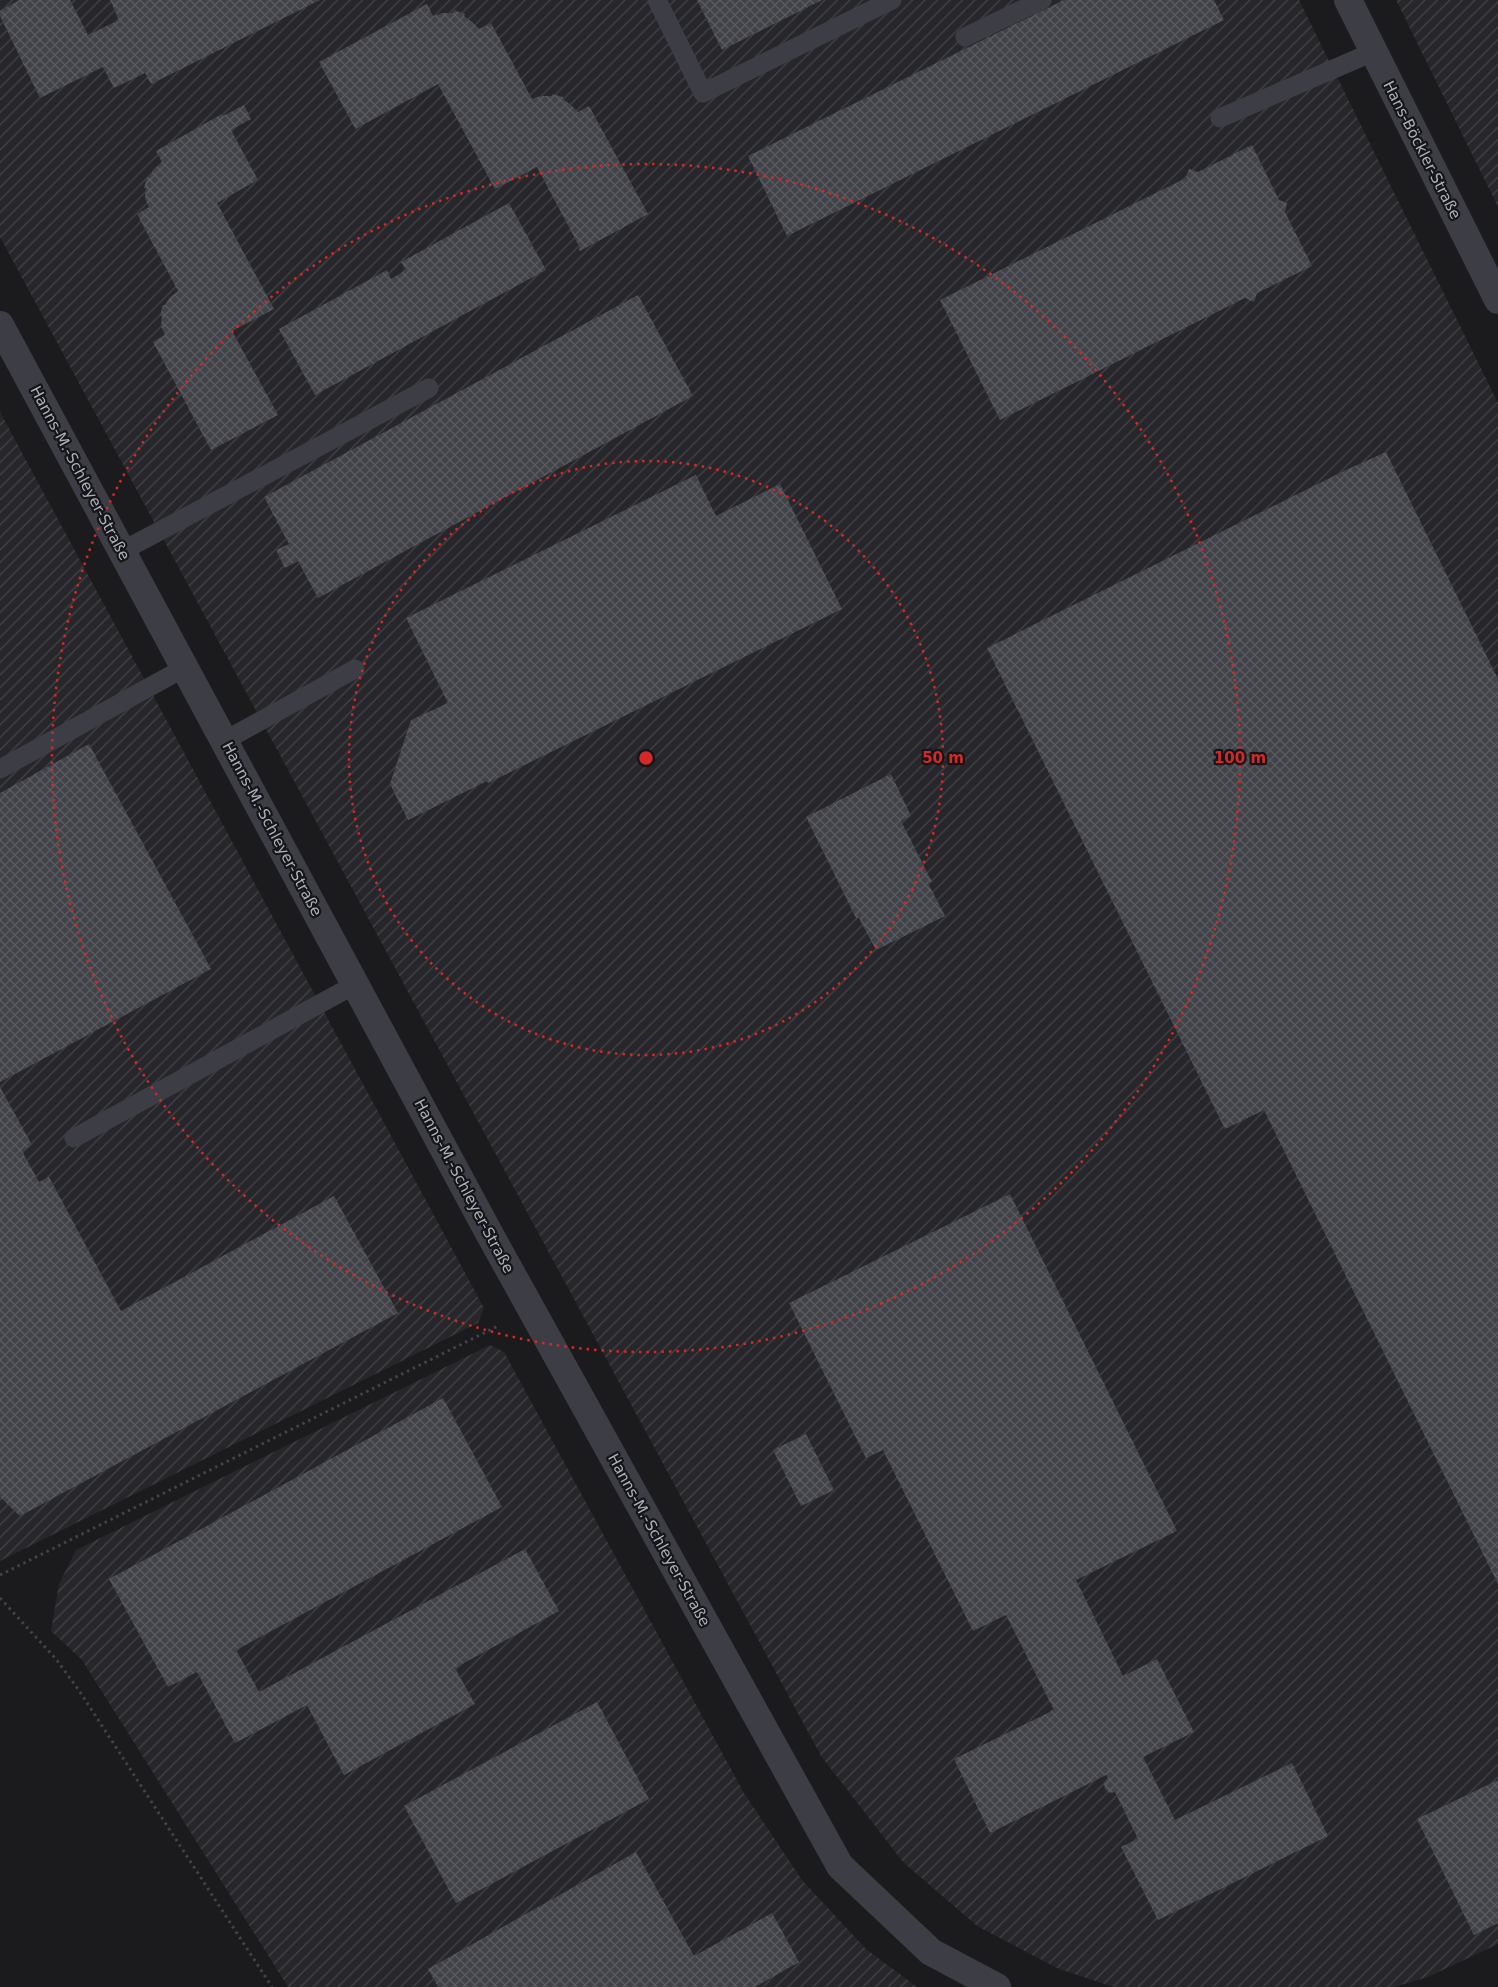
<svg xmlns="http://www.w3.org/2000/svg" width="1498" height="1987" font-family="'DejaVu Sans',sans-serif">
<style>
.industrial{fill:url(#industrial-furrows)}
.building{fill:url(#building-cross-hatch)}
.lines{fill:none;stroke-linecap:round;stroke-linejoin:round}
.path{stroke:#41434a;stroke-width:3;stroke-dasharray:2.5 4;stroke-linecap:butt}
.service{stroke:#3d3e45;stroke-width:19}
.minor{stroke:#3d3e45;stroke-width:28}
.ring{fill:none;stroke:#d62828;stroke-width:2.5;stroke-dasharray:2.5 5}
.labels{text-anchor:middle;stroke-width:4.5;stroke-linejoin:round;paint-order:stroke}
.street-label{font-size:15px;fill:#adb1be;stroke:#161619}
.centre{fill:#d62828;stroke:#161619;stroke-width:2.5}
.ring-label{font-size:15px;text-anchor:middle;font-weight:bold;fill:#d62828;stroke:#161619;stroke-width:4.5;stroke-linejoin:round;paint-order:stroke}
</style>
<defs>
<pattern id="industrial-furrows" width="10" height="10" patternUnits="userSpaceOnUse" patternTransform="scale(1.25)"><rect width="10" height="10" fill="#27272b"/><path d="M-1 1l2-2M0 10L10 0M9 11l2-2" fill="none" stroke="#444448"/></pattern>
<pattern id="building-cross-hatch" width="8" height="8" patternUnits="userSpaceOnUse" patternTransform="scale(1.25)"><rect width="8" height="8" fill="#424348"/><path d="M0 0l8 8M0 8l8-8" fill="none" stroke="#5b5c61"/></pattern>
</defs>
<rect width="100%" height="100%" fill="#1b1b1d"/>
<!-- industrial -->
<g class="industrial">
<path d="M0,0H1299L1498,403V1944L1428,1977L1394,1987H1114L1059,1969L977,1926L903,1862L821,1756L0,237Z"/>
<path d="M1396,0H1498V207Z"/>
<path d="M0,412L484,1308L478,1323L0,1561Z"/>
<path d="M490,1345L504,1352L744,1793L802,1880L866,1949L917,1987H288L82,1660L51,1631L59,1584L76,1550Z"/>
</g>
<!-- building -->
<g class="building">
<path d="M19,0H70L88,35L119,20L110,0H320L151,84L145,73L114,88L103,67L40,98L0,16V11Z"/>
<path d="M697,0H822L722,50Z"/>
<path d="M1064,0H1214L1224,20L787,236L748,156Z"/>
<path d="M427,4L433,16L443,13H453L454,10L465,14L464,16L472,22L479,29L491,23L532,99L540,96H552V94L563,97V99L571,105L578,112L589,106L648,214L580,251L579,249L580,248L537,167L495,189L438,84L357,128L356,130L319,62Z"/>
<path d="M244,105L251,119L231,130L258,180L217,203L274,309L232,331L278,415L211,450L153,342L165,335L161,326L162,316H160L163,305H165L170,297L178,291L137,214L149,207L145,198L146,188H144L147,177L149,178L153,170L162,162L156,151L222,114L223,116Z"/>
<path d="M1252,145L1279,200L1287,203L1285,212L1312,266L1257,293L1254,302L1245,298L1000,420L940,300L1186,178L1189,169L1198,172Z"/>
<path d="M509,203L546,270L315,395L279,329L387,270L391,279L406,270L401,262Z"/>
<path d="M638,295L693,396L318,598L298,561L285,568L276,550L289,544L264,497Z"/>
<path d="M1386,452L1498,679V1584L1264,1110L1225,1129L987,648L1346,470Z"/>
<path d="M696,475L716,516L780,484L842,609L488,783L487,781L408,820L390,784L411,720L448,703L406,618Z"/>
<path d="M89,744L211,969L0,1082V793Z"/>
<path d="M891,774L911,816L901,821L932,882L928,883L945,916L876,950L859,918H856L806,817Z"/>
<path d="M0,1087L32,1145L22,1151L39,1182L49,1177L121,1311L334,1196L398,1313L20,1516L0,1497Z"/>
<path d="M1010,1194L1177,1531L1076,1580L1123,1676L1157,1659L1194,1732L1143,1757L1175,1820L1292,1763L1328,1836L1158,1920L1121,1847L1138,1839L1115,1792L1110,1793L1105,1789L1104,1783L1108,1778L1106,1775L990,1833L954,1759L1054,1710L1006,1615L973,1631L883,1450L866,1458L789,1303Z"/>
<path d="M443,1398L502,1507L236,1650L259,1692L525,1549L559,1611L455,1668L475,1704L344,1775L307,1705L235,1743L197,1672L168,1687L109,1579Z"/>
<path d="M806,1434L834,1490L801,1506L773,1450Z"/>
<path d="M597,1702L649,1799L456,1903L404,1806Z"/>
<path d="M1498,1780V1923L1474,1935L1417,1819Z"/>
<path d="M636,1852L694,1956L772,1913L799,1962L755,1987H438L428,1969Z"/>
</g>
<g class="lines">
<!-- path -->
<g class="path">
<path d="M0,1575L500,1325"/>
<path d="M0,1598L56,1659L80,1692L272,1987"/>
</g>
<!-- service -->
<g class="service">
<path d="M657,0L703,93L892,0"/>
<path d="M965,37L1042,0"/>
<path d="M1220,118L1373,52"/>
<path d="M122,551L429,388"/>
<path d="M224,741L355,669"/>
<path d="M0,769L184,668"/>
<path d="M74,1138L356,984"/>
</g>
<!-- minor -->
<g class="minor">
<path d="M1348,0L1498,300"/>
<path d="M0,325L489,1233L840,1866L931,1952L997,1987"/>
</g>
</g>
<!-- distance rings -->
<g class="ring">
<circle cx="646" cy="758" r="297"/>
<circle cx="646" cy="758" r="594"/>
</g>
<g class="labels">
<!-- street labels -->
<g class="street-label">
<text transform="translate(1422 150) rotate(63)" y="5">Hans-Böckler-Straße</text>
<text transform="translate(80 473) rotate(62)" y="5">Hanns-M.-Schleyer-Straße</text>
<text transform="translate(272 829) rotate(62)" y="5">Hanns-M.-Schleyer-Straße</text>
<text transform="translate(464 1186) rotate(62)" y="5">Hanns-M.-Schleyer-Straße</text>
<text transform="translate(659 1540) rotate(61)" y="5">Hanns-M.-Schleyer-Straße</text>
</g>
</g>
<circle cx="646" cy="758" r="8" class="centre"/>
<g class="ring-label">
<text x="943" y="763">50 m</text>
<text x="1240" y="763">100 m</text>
</g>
</svg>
